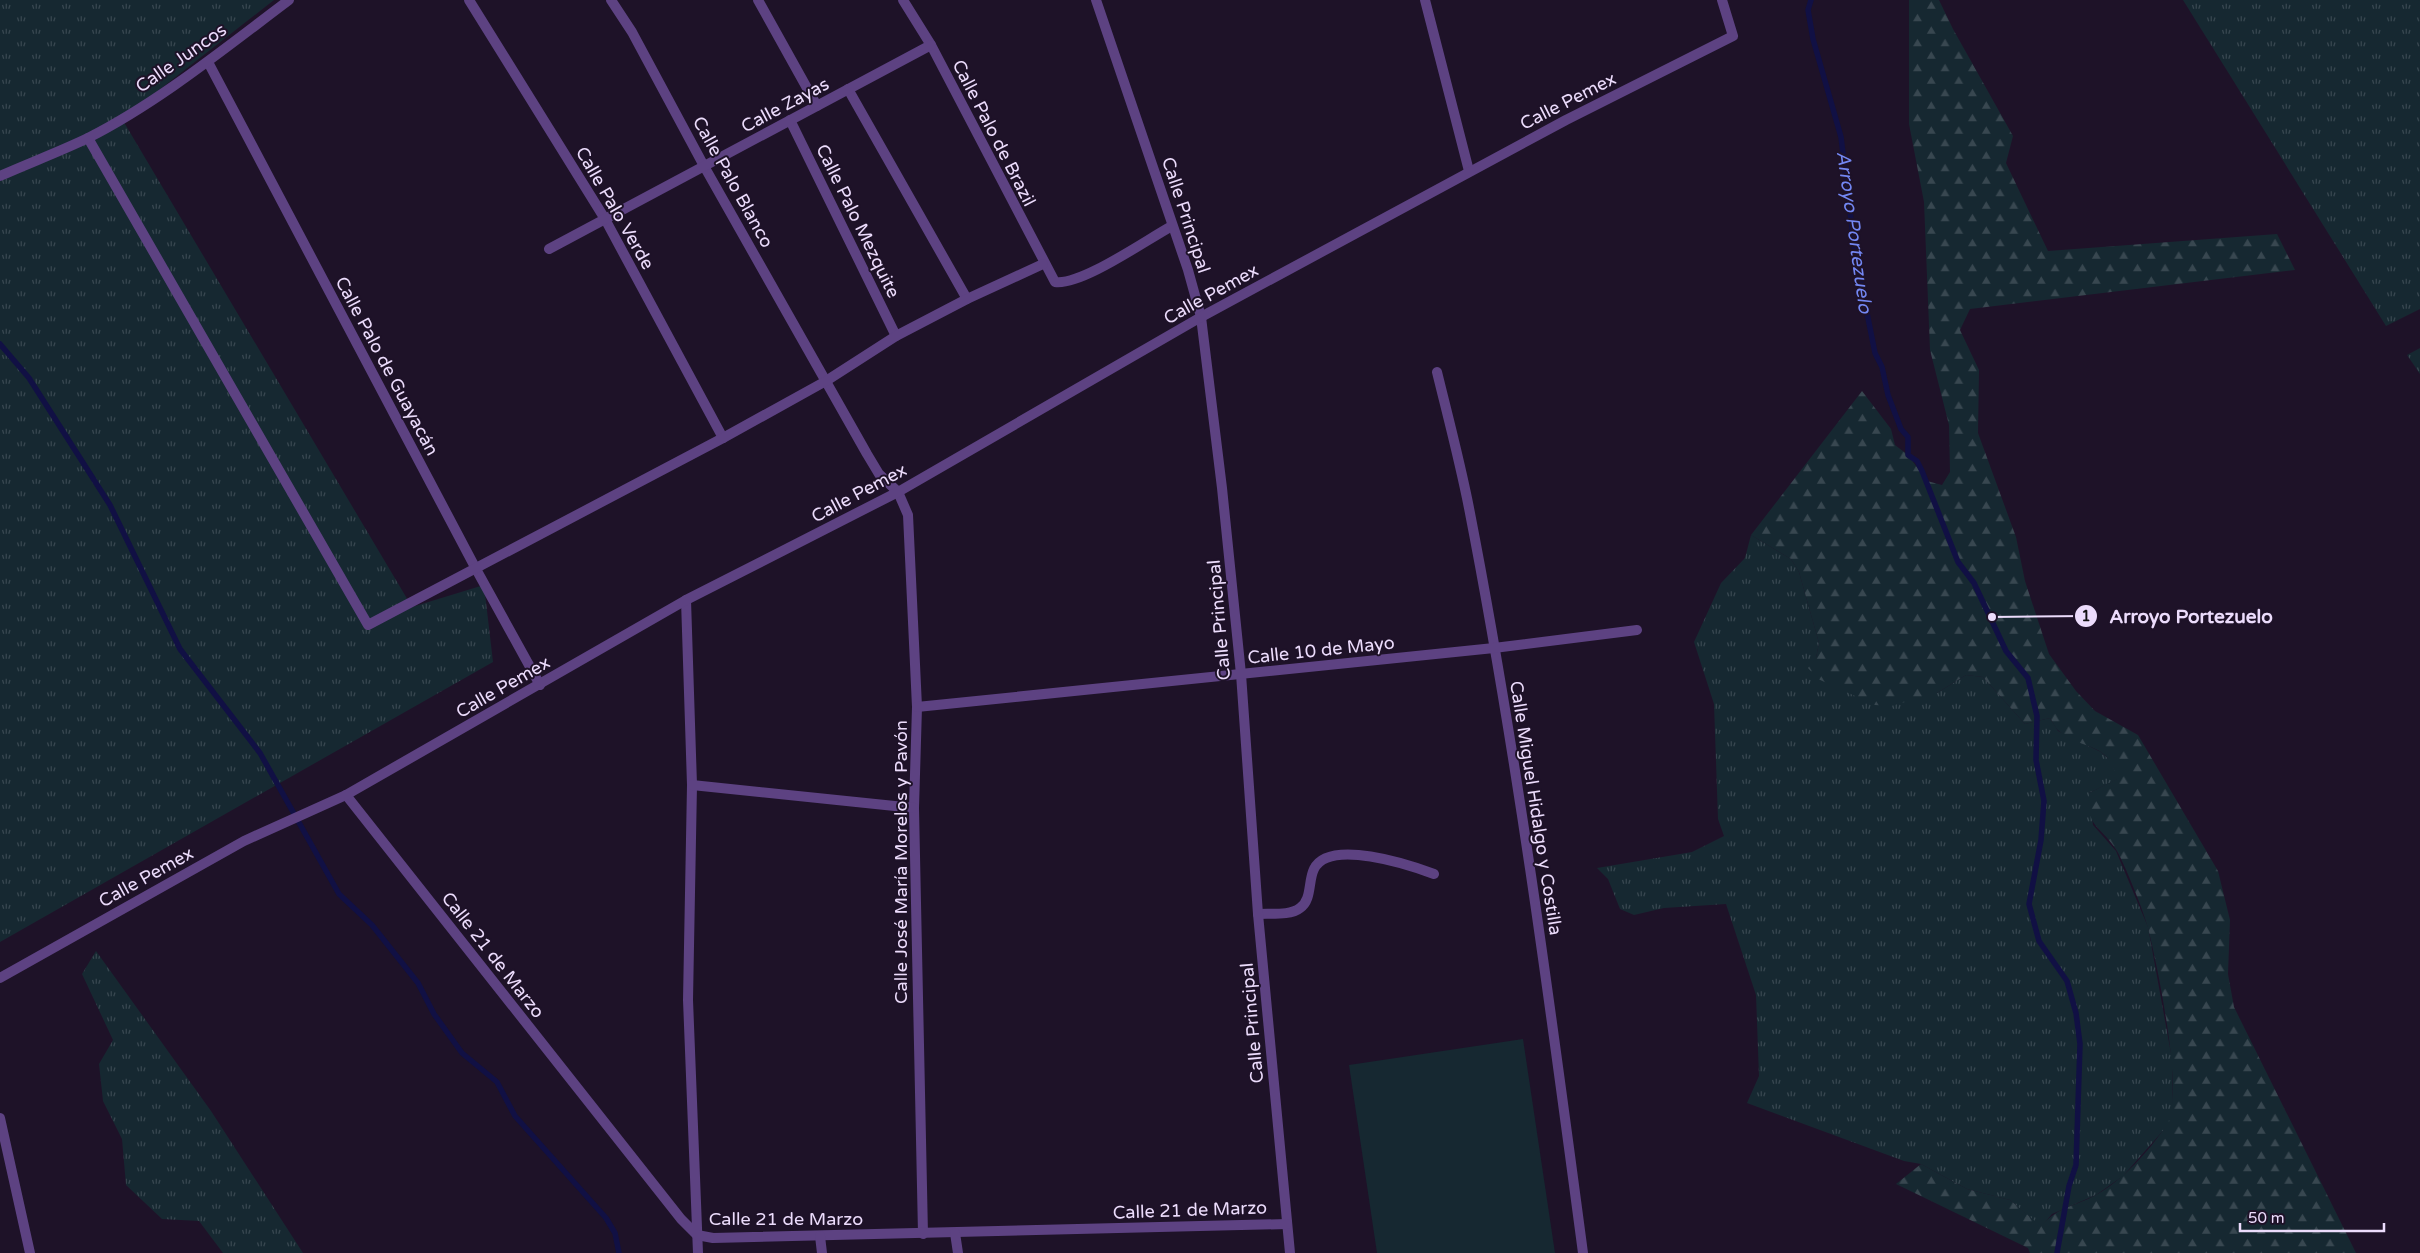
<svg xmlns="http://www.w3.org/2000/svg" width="2420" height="1253" font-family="'Varela Round',sans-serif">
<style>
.grass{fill:url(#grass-tufts)}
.forest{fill:url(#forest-firs)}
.park{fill:#162831}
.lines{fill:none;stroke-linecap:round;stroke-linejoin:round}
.stream{stroke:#111044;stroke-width:5.5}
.service{stroke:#5d4282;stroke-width:10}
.minor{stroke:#5d4282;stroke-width:10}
.labels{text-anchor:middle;stroke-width:4;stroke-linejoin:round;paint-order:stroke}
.street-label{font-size:18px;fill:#ecdcfc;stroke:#1e1228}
.water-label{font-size:19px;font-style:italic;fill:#7387f3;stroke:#1e1228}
.leader{fill:none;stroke:#ecdcfc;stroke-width:2}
.callout-dot{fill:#ecdcfc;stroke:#1e1228;stroke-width:2}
.mark-label{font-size:15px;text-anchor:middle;font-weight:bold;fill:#111}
.callout-label{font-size:19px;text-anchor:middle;font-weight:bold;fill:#ecdcfc;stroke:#1e1228;stroke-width:4;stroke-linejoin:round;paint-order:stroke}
</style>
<defs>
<pattern id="grass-tufts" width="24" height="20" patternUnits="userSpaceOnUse" patternTransform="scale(1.25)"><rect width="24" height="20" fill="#162831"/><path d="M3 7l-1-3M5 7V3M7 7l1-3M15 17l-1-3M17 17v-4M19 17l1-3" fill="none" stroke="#384750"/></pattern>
<pattern id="forest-firs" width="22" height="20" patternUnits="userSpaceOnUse" patternTransform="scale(1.25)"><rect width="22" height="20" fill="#162831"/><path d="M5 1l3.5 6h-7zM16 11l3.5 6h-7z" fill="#384750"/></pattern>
</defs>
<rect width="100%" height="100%" fill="#1e1228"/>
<!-- grass -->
<g class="grass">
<path d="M0,0H274L122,119L412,607L484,585L493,662L0,942Z"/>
<path d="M2183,0H2420V309L2386,326Z"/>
<path d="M2420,348V374L2407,355Z"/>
<path d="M1751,535L1791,559L1799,572L1819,643L1816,658L1937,693L1966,675L1983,677L2025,724L2050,718L2058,731L2101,752L2113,763L2118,779L2089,793L2093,825L2116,851L2148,927L2172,1059L2173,1110L2168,1125L2123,1176L2096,1195L2052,1214L2041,1227L2010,1200L1967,1189L1921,1164L1904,1161L1747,1103L1759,1076L1756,995L1726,904L1664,908L1634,915L1620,909L1608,879L1597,868L1692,852L1724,836L1718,819L1714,704L1694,642L1721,583L1745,558Z"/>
<path d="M96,951L211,1111L303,1253H223L199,1221L162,1219L126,1185L122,1139L103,1101L99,1064L113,1040L82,974Z"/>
</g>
<!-- forest -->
<path class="forest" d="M1909,0H1939L1953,29L2013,136L2006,163L2048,251L2277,234L2295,270L1970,309L1960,330L1979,370L1978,433L2016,537L2025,581L2049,654L2076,691L2095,711L2138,735L2218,871L2230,920L2228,974L2234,1007L2356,1253H2030L2028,1248L1896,1184L1921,1164L1967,1189L2010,1200L2041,1226C2059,1206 2074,1207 2096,1195C2123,1180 2148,1152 2166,1126C2186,1099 2157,964 2148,928C2144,912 2125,865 2117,851C2101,825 2086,829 2089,793L2117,779C2109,741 2083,751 2059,731C2055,728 2053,722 2050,718L2025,724L1983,677L1966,675L1937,693L1891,706L1875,705L1818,679L1808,668L1816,658L1819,643L1799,572L1791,559L1751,535L1862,391L1891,429L1895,445L1908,455L1927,481L1942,485L1950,472L1949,425L1930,350L1924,202L1909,124Z"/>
<!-- park -->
<path class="park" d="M1523,1039L1555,1253H1377L1349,1065Z"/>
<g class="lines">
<!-- stream -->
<g class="stream">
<path d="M1811,0L1808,10L1813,39L1841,137L1855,253L1875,353L1882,367L1888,395L1901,429L1908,437V455L1917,461L1922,471L1958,562L1974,583L2006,651L2028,678L2037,716L2036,760L2044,801L2041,840L2029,904L2039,941L2067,981L2076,1013L2080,1044L2076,1165L2069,1186L2057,1253"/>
<path d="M0,344L29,378L110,505L180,649L260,753L339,894L372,925L418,983L434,1014L462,1053L497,1082L515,1116L606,1218L615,1233L619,1253"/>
</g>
<!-- service -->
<path class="service" d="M1258,914C1270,913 1290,916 1300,908C1312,900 1308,881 1314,869C1329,838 1410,865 1434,874"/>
<!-- minor -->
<g class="minor">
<path d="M469,0L605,219L723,438"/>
<path d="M611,0L632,32L704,166L867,454L879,474L898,492L908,515L917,707L914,808L923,1234"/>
<path d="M758,0L817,106"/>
<path d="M903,0L931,45L1055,282C1081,286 1146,240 1172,226"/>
<path d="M1096,0L1188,270L1201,317L1222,488L1241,674L1258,914L1290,1253"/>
<path d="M1425,0L1469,171"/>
<path d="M208,62L476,569L540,685"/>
<path d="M848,89L967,299"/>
<path d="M790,120L896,336"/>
<path d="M88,138L368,625L723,438L826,381L896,336L967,299L1043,264"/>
<path d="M0,176C29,163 59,152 88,138C159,102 225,48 289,0"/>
<path d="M549,249L931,45"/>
<path d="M1437,372C1448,417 1460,462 1469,508C1517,754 1550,1004 1583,1253"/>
<path d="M686,600L692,785L688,1000L698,1253"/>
<path d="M917,707L1494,648L1637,630"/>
<path d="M692,785L914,808"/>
<path d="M346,795L681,1219L697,1235L713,1238L1287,1224"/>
<path d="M0,978L244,841L346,795L686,600L898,492L1201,317L1566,120L1733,36L1722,0"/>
<path d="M0,1118L30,1253"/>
<path d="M955,1233L958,1253"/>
<path d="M820,1236L822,1253"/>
</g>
</g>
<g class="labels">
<!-- street labels -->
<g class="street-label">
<text transform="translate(181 58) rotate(-35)" y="6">Calle Juncos</text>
<text transform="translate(1568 101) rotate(-27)" y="6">Calle Pemex</text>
<text transform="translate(785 105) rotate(-28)" y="6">Calle Zayas</text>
<text transform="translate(994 133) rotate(63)" y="6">Calle Palo de Brazil</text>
<text transform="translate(733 182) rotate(61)" y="6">Calle Palo Blanco</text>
<text transform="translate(615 208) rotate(60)" y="6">Calle Palo Verde</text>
<text transform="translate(1186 215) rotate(72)" y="6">Calle Principal</text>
<text transform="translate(858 221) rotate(64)" y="6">Calle Palo Mezquite</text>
<text transform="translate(1211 294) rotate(-29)" y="6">Calle Pemex</text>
<text transform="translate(387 366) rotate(62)" y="6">Calle Palo de Guayacán</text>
<text transform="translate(859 493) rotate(-28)" y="6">Calle Pemex</text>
<text transform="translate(1219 620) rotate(-95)" y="6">Calle Principal</text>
<text transform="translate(1321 650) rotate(-6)" y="6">Calle 10 de Mayo</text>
<text transform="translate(503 687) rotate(-30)" y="6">Calle Pemex</text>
<text transform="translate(1536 808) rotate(81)" y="6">Calle Miguel Hidalgo y Costilla</text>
<text transform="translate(901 862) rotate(-90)" y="6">Calle José María Morelos y Pavón</text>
<text transform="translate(146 877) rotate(-29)" y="6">Calle Pemex</text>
<text transform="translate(493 955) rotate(52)" y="6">Calle 21 de Marzo</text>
<text transform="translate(1252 1023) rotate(-95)" y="6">Calle Principal</text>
<text transform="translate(1190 1210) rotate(-2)" y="6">Calle 21 de Marzo</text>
<text x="786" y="1225">Calle 21 de Marzo</text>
</g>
<!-- water labels -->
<g class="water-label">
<text transform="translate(1855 232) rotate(82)" y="7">Arroyo Portezuelo</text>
</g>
</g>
<!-- callouts -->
<path class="leader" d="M1992 617L2086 616"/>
<g class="callout-dot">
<circle cx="1992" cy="617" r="5"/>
<circle cx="2086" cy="616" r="12"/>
</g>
<g class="mark-label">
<text x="2086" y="621">1</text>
</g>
<g class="callout-label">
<text x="2191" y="623">Arroyo Portezuelo</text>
</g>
<!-- scale -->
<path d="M2240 1223v8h144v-8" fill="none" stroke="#ecdcfc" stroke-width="2.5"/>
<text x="2248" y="1223" font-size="15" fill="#ecdcfc" stroke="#1e1228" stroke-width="4" paint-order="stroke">50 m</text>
</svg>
